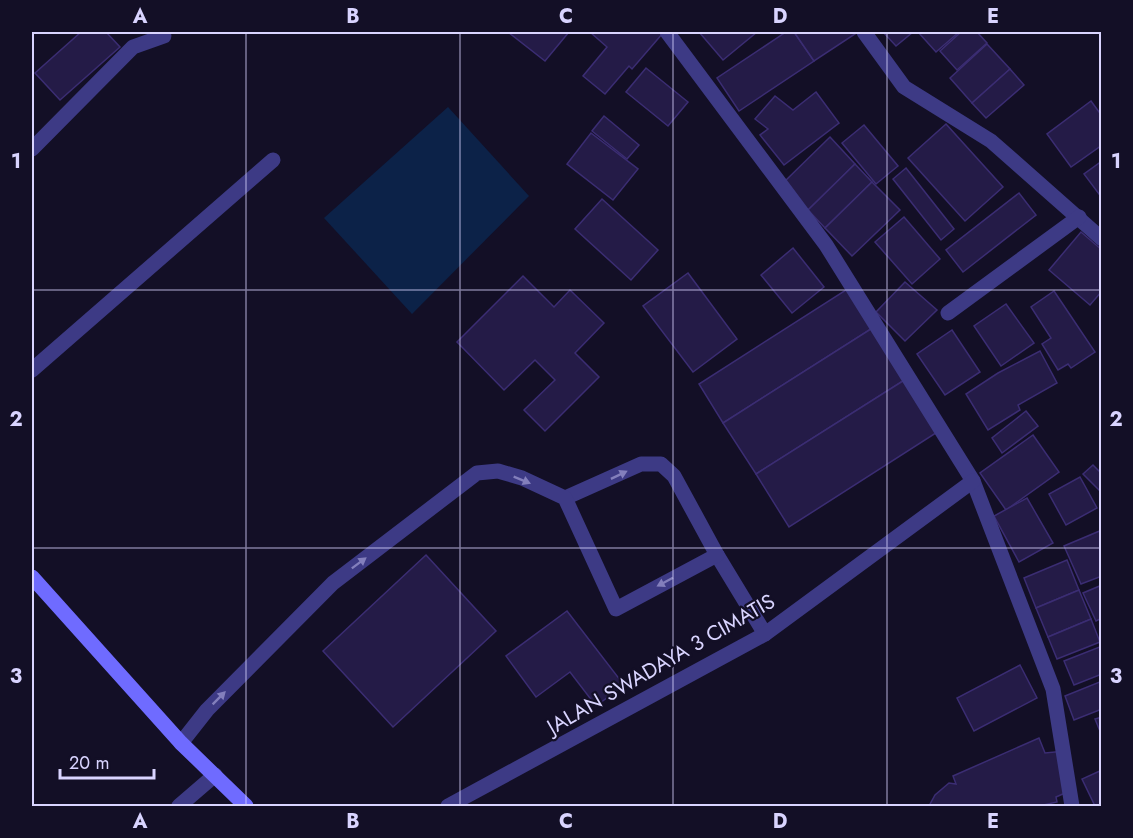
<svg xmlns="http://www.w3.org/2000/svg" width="1133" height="838" font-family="Jost,sans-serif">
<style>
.water{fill:#0c2248}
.building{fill:#241b47;stroke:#3b2d73;stroke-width:1.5}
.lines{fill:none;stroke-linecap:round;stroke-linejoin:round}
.service{stroke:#3d3a85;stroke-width:15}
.minor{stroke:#3d3a85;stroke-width:15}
.secondary{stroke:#6f6bff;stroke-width:15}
.oneway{fill:#837fbc}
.grid{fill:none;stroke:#d9d4ff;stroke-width:1.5;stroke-opacity:0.55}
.labels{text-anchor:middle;stroke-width:4.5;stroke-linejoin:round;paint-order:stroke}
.street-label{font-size:21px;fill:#d9d4ff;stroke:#130f26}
.neatline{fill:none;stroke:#d9d4ff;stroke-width:2}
.grid-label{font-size:20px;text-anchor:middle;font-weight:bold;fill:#d9d4ff}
</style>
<rect width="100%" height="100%" fill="#130f26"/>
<!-- water -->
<path class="water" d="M448,107L529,196L412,314L324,218Z"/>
<!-- building -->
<g class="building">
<path d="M81,32H106L120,47L60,100L35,73Z"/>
<path d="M508,32H569L545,61Z"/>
<path d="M590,32H662L663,33L632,69L629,66L605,94L583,76L607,47Z"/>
<path d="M699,32H757L723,60Z"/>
<path d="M786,32H794L814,61L739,111L717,78Z"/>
<path d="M794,32H858L814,61Z"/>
<path d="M883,32H913L896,46Z"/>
<path d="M918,32H959L936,52Z"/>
<path d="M961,32H977L987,43L957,70L940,51Z"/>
<path d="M987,44L1010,69L972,103L950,78Z"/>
<path d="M646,68L688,102L668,126L626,92Z"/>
<path d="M1010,69L1024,85L986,118L972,103Z"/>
<path d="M816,92L839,123L784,165L760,135L768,129L755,119L775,96L793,110Z"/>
<path d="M1091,101L1102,116V145L1071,167L1047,134Z"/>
<path d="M604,116L639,145L627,159L592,131Z"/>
<path d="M946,124L1003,187L965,221L908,158Z"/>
<path d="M864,125L898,166L876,184L842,143Z"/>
<path d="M591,133L638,169L613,200L567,164Z"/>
<path d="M830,137L855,164L808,210L782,184Z"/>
<path d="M1102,161V198L1084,174Z"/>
<path d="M855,164L872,182L825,228L808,210Z"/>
<path d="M906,168L954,229L941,240L893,179Z"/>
<path d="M872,182L900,210L852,256L825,228Z"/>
<path d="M1019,193L1036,215L963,272L946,250Z"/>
<path d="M602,199L658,250L631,280L575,229Z"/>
<path d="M904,217L940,259L912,284L875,242Z"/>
<path d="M1081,232L1102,250V291L1090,305L1049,270Z"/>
<path d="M793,248L824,287L792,313L761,275Z"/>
<path d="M688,273L737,339L693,372L643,306Z"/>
<path d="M523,276L554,307L570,290L604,323L575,353L599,377L545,431L524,410L555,380L535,360L504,390L457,342Z"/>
<path d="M905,282L937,310L905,341L876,312Z"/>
<path d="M849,288L874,327L723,423L699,384Z"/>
<path d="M1054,291L1095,352L1071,368L1068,364L1058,370L1042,344L1051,338L1031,307Z"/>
<path d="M1006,304L1034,343L1001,366L974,326Z"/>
<path d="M874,327L906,379L756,474L723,423Z"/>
<path d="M952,330L980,372L945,395L917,354Z"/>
<path d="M1040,351L1057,383L1018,405L1020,410L988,430L966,394L998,373Z"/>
<path d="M906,379L939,431L789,527L756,474Z"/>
<path d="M1026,411L1038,426L1002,453L992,438Z"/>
<path d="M1033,435L1059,472L1006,510L980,473Z"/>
<path d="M1093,465L1102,474V493L1083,474Z"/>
<path d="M1080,477L1097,508L1066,525L1049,494Z"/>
<path d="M1027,498L1053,543L1019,562L994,516Z"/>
<path d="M1102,530V576L1081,584L1064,546Z"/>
<path d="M426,555L496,631L393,727L323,651Z"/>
<path d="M1067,560L1079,590L1036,608L1024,578Z"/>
<path d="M1102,585V618L1096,621L1083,593Z"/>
<path d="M1079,590L1091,619L1048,637L1036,608Z"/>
<path d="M567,611L624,685L596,706L570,672L536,697L506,656Z"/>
<path d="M1091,619L1100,642L1057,659L1048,637Z"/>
<path d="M1102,646V674L1074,685L1064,661Z"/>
<path d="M1020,665L1037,698L974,731L957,698Z"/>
<path d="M1102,681V709L1074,720L1065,696Z"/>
<path d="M1102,717V736L1095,719Z"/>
<path d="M1039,738L1045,753L1065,751L1072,790L1056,797L1057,802L1039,806H929L935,795L949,783L956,784L953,776Z"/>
<path d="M1102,770V806H1095L1082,779Z"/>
</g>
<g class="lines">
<!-- service -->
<g class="service">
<path d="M565,498L641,464H661L674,476L717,555L765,634"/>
<path d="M181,743L207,710L333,583L477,473L498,471L522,478L565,498L616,609L717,555"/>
</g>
<!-- minor -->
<g class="minor">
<path d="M667,32L826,245L973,481L1053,689L1072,806"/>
<path d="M864,32L904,87L991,141L1102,239"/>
<path d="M32,149L133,47L164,36"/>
<path d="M948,313L1079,217"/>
<path d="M32,370L273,160"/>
<path d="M179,806L215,775"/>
<path d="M448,806L765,634L973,481"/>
</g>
<!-- secondary -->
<path class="secondary" d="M32,577L181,743L246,806"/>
</g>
<!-- one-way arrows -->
<defs><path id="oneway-solid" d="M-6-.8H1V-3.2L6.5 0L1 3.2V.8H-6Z" transform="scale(1.5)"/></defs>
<g class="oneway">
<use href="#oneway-solid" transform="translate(619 475) rotate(-26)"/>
<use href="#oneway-solid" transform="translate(522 480) rotate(22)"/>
<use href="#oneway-solid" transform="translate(359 563) rotate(-37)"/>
<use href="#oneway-solid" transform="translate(665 582) rotate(152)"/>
<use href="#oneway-solid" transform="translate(219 698) rotate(-45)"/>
</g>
<!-- grid -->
<path class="grid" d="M246,32V806M460,32V806M673,32V806M887,32V806M32,290H1102M32,548H1102"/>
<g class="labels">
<!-- street labels -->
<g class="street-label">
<text transform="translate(661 664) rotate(-30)" y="7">JALAN SWADAYA 3 CIMATIS</text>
</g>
</g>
<!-- border -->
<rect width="1133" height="838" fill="none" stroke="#130f26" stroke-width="66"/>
<!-- scale -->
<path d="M60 769v9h94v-9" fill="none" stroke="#d9d4ff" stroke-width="3"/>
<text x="69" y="769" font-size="18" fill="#d9d4ff" stroke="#130f26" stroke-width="4.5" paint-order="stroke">20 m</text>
<rect x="33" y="33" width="1067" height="772" class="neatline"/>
<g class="grid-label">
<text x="140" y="23">A</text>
<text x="353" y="23">B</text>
<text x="566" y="23">C</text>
<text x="780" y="23">D</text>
<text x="993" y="23">E</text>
<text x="16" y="168">1</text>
<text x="1116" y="168">1</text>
<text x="16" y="426">2</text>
<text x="1116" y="426">2</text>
<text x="16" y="683">3</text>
<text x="1116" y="683">3</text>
<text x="140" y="828">A</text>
<text x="353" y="828">B</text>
<text x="566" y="828">C</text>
<text x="780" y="828">D</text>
<text x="993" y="828">E</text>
</g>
</svg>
